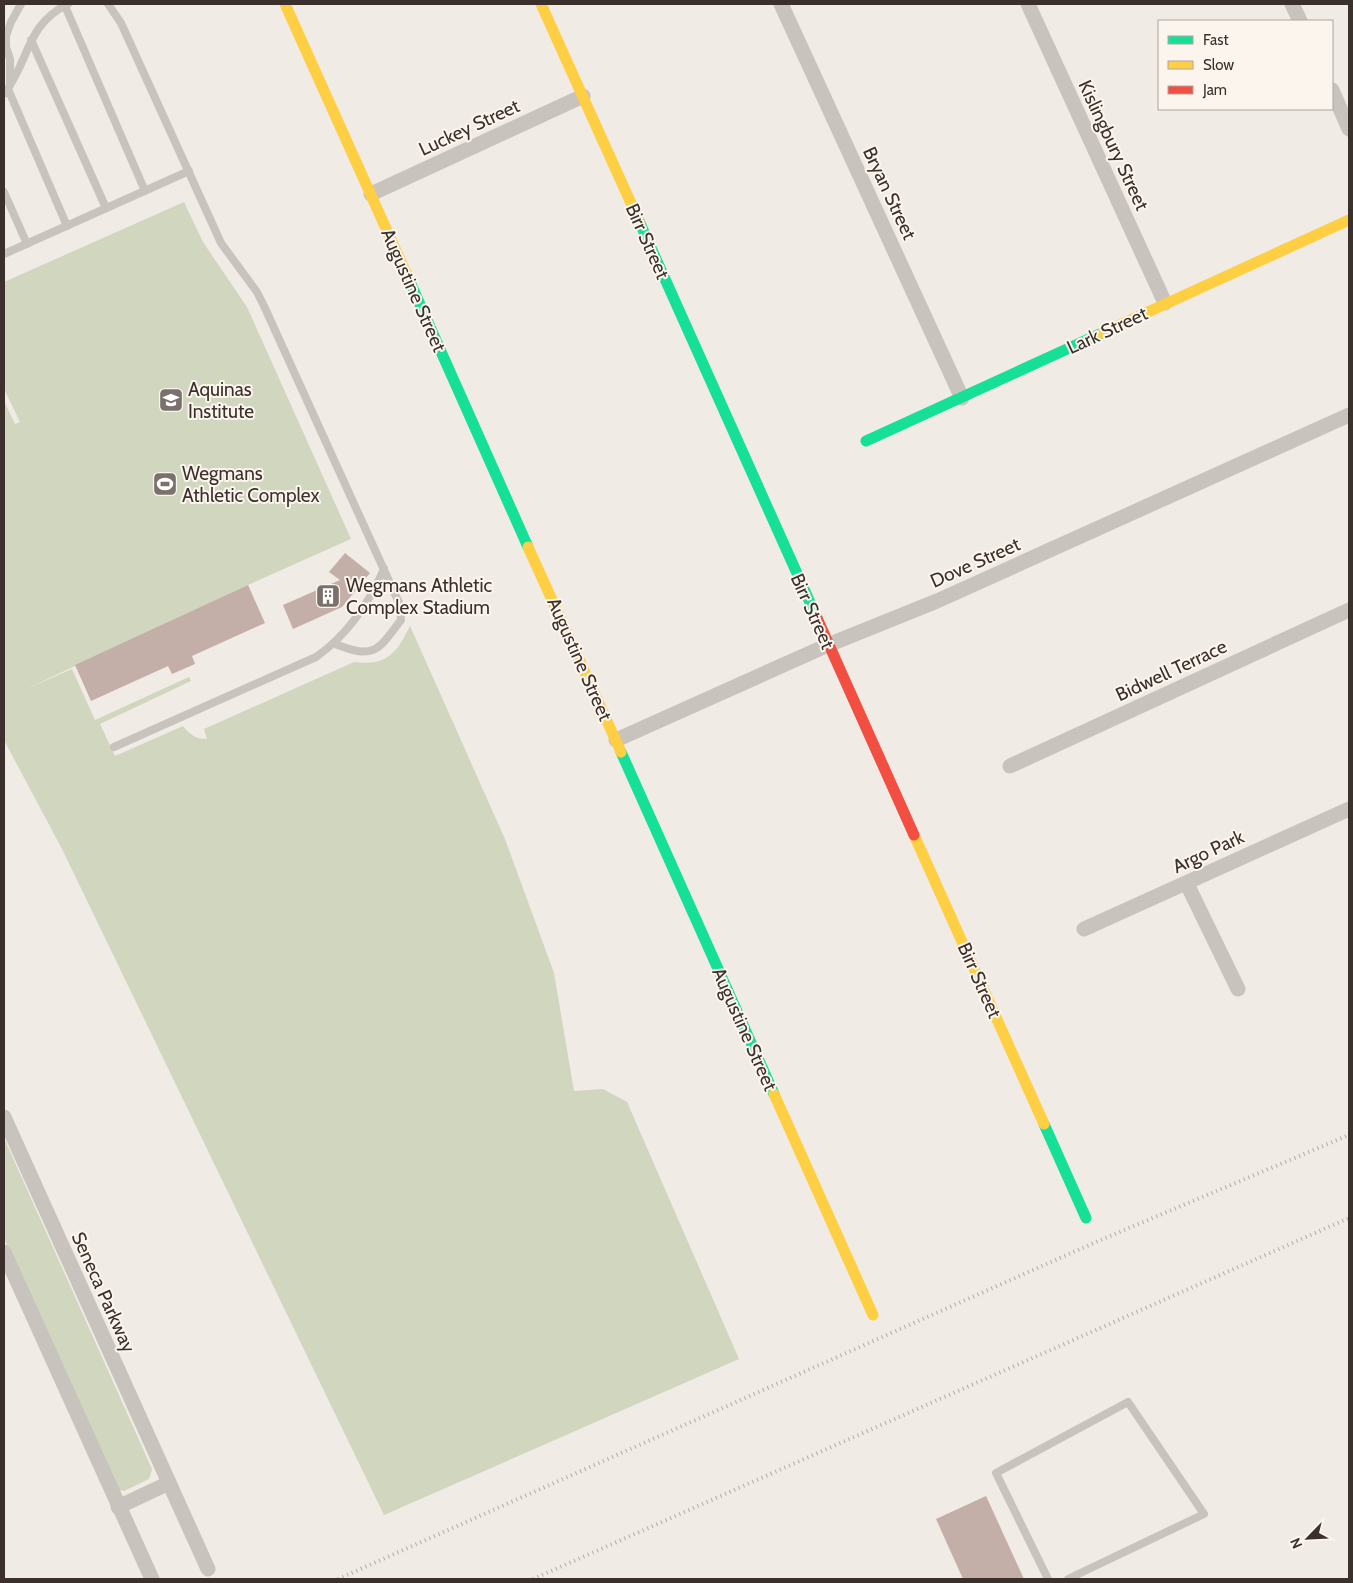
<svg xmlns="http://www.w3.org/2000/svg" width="1353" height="1583" font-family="Cabin,sans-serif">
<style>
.green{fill:#d1d6bf}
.building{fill:#c3afa7}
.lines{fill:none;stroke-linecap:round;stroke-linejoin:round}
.lane{stroke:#c9c3be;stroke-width:8}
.street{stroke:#c9c3be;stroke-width:15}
.fast{stroke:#16e098;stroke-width:11}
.slow{stroke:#ffcf43;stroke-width:11}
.jam{stroke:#f24e42;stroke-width:11}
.rail{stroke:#b1aca8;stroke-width:4;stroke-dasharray:1 4;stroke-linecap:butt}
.labels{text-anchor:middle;stroke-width:4;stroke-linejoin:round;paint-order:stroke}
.street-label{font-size:19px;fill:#3b302b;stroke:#fbf5ee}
.poi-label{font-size:19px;fill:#3b302b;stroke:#fbf5ee;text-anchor:start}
</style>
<rect width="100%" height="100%" fill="#f0ebe5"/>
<!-- green -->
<g class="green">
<path d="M184,202L203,242L247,307L351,539L248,585L24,690L72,669L95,720L189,677L191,681L100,724L115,756L183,726C188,733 197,740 207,739L204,729L354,662C387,666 396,654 410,626L505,839L554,973L574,1091L603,1089L627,1102L739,1359L384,1515L62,849L4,740V401L15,424L20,422L4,389V282Z"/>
<path d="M4,1138L152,1469L149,1479L124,1491L119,1490L115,1486L4,1238Z"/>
</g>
<!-- building -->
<g class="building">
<path d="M345,553L370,573L342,607L293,629L283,605L340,580L329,572Z"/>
<path d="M248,585L265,623L192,656L195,664L172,674L168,666L91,701L75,665Z"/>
<path d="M986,1496L1024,1579H963L936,1519Z"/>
</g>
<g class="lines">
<!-- lane -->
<g class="lane">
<path d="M108,4L121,23L221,243L257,292L264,306L400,605L401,620C377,652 374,659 335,644"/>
<path d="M65,6L145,191"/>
<path d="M31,40L106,208"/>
<path d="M10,83V59L6,47V36L11,22L21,4"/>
<path d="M8,89L67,226"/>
<path d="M4,94C30,61 25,25 68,4"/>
<path d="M4,192L27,244"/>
<path d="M4,254L189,171"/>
<path d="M114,747L316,657C346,636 369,603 384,569"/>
<path d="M1048,1579L996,1473L1128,1402L1204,1514L1068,1579"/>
</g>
<!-- street -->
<g class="street">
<path d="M781,4L962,398"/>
<path d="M1028,4L1165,303"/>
<path d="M1292,4L1300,21"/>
<path d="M1332,90L1349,129"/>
<path d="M371,194L583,96"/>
<path d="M616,740L828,645L937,601L1349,415"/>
<path d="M1010,766L1349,610"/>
<path d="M1187,884L1238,989"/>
<path d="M1084,929L1349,809"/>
<path d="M4,1117L208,1569"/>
<path d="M4,1252L152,1579"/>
<path d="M118,1507L169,1483"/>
</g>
<!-- fast -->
<g class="fast">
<path d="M639,221L817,618"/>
<path d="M406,273L528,547"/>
<path d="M866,441L1102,333"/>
<path d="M621,752L774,1094"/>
<path d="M1044,1124L1086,1218"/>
</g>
<!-- slow -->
<g class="slow">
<path d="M285,4L406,273"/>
<path d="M541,4L639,221"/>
<path d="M1102,333L1349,220"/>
<path d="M528,547L621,752"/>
<path d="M914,835L1044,1124"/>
<path d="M774,1094L873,1315"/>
</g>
<!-- jam -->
<path class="jam" d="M817,618L914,835"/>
<!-- rail -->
<g class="rail">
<path d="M338,1579L1096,1242L1349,1135"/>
<path d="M533,1579L1349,1218"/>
</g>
</g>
<!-- icons -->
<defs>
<symbol id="school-square" viewBox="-11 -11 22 22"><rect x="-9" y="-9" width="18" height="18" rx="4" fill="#7a716c" stroke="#fbf5ee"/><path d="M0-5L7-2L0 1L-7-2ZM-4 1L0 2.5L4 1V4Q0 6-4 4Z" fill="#fff"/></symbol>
<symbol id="stadium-square" viewBox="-11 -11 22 22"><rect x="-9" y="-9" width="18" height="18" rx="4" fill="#7a716c" stroke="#fbf5ee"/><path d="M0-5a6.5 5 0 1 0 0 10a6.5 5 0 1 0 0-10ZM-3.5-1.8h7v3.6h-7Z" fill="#fff"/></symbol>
<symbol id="building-square" viewBox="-11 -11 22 22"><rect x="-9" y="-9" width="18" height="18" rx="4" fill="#7a716c" stroke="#fbf5ee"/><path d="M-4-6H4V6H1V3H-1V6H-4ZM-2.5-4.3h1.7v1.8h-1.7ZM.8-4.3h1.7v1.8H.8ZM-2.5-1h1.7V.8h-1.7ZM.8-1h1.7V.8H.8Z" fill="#fff"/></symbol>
</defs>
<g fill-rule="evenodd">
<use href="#school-square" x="157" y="386" width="28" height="28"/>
<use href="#stadium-square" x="151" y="470" width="28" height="28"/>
<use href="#building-square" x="314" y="582" width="28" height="28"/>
</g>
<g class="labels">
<!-- street labels -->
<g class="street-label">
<text transform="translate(469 127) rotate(-25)" y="7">Luckey Street</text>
<text transform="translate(1114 145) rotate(65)" y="7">Kislingbury Street</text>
<text transform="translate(890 193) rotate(65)" y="7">Bryan Street</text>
<text transform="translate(648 241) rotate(66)" y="7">Birr Street</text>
<text transform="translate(414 290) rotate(66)" y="7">Augustine Street</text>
<text transform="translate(1107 330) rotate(-25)" y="7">Lark Street</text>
<text transform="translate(975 562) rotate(-24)" y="7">Dove Street</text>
<text transform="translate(813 611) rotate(66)" y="7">Birr Street</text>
<text transform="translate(580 659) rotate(66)" y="7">Augustine Street</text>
<text transform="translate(1171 670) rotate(-25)" y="7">Bidwell Terrace</text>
<text transform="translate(1208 851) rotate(-25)" y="7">Argo Park</text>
<text transform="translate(980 980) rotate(66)" y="7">Birr Street</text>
<text transform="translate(745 1029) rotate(66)" y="7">Augustine Street</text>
<text transform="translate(104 1292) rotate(66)" y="7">Seneca Parkway</text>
</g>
<!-- poi labels -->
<g class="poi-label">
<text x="188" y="396">Aquinas<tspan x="188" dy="22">Institute</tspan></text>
<text x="182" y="480">Wegmans<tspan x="182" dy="22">Athletic Complex</tspan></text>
<text x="346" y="592">Wegmans Athletic<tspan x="346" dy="22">Complex Stadium</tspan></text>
</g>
</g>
<!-- border -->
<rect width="1353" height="1583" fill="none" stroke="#3b302b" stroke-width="10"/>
<!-- legend -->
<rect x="1158" y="20" width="175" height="90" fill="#fbf5ee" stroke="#aea6a0"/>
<rect x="1168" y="36" width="25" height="8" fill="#16e098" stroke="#aea6a0"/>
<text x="1203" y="45" font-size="15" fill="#3b302b">Fast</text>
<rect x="1168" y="61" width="25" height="8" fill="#ffcf43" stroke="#aea6a0"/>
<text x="1203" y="70" font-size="15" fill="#3b302b">Slow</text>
<rect x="1168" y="86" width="25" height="8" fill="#f24e42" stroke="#aea6a0"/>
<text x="1203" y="95" font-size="15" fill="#3b302b">Jam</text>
<!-- north arrow -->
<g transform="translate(1308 1538) rotate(246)" stroke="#fbf5ee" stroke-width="4" paint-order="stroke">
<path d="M0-4L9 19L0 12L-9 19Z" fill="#3b302b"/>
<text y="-8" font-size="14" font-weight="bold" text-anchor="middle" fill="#3b302b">N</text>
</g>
</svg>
